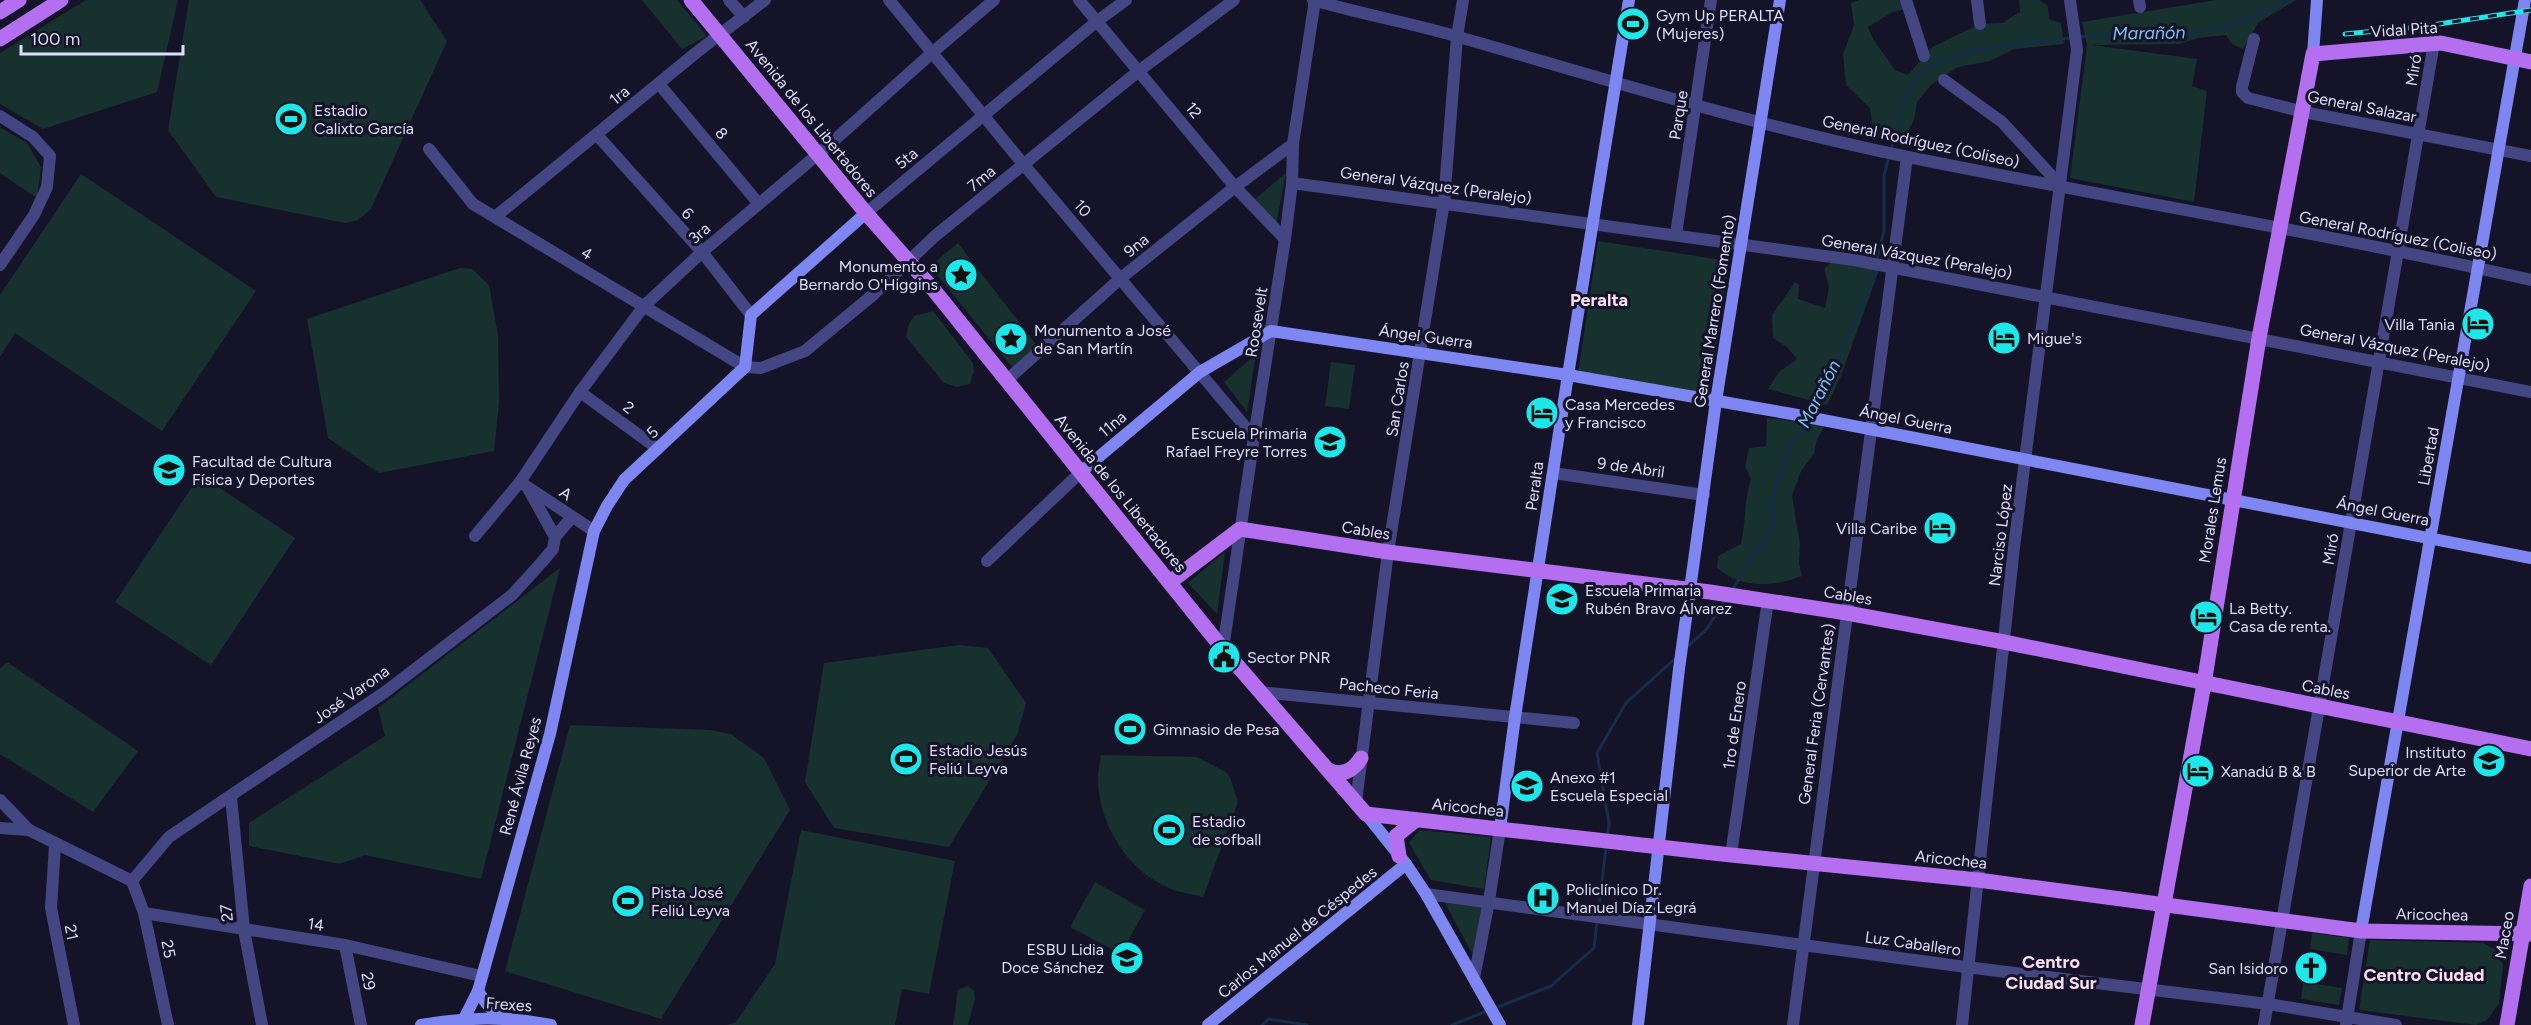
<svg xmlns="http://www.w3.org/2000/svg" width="2531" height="1025" font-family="Figtree,sans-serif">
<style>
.green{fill:#17312e}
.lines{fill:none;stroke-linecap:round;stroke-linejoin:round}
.stream{stroke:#142e4a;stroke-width:3}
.street{stroke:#434682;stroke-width:12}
.secondary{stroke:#7e86f2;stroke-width:12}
.primary{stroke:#b46ff0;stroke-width:15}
.rail-casing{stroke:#1de7e8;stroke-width:5}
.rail{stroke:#151328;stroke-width:3;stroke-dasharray:9;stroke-linecap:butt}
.labels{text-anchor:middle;stroke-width:6;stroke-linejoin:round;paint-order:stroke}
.poi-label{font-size:16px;fill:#deddfc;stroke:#151328;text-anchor:start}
.street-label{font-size:16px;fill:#deddfc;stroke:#151328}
.water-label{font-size:18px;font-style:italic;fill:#76c4f1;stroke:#151328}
.neighbourhood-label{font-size:18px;font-weight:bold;fill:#fcdff4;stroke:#151328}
</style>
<rect width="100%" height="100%" fill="#151328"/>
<!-- green -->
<g class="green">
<path d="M86,0H178L157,92L43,129L0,104V53Z"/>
<path d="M189,0H420L447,41L371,209L358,220L345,223L216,197L168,130Z"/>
<path d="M642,0H677L707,36L682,49Z"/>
<path d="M1859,0H1912L1914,6L1893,12L1868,27L1873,39L1895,70L1908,75L1932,47L1980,24L2002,23L2020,12L2019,0H2039L2048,6L2049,19L2061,23L2064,44L2014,49L1990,61L1958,67L1931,85L1917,102L1914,120L1902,141L1874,137L1870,108L1846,85L1843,54L1854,25L1851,3Z"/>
<path d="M2216,0H2296L2258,23L2243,49L2232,44L2226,35L2198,38L2180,44L2092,45L2197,59L2192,86L2207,91L2194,202L2070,178L2087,45L2082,22Z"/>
<path d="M0,127L27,143L41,167L37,198L0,173Z"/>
<path d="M1286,173L1276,225L1255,199Z"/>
<path d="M81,174L256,291L162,431L15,333L0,357V295Z"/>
<path d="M1598,241L1729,261L1709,394L1578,373Z"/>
<path d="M958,243L1042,352L1016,372L933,270L935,262Z"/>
<path d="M1831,262L1879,270L1841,376L1827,405L1768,389L1779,372L1797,359L1787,347L1773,338L1772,315L1795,282L1799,285L1798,299L1825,308L1829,287L1824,269Z"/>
<path d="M460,268L472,269L489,285L498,335L499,402L494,451L379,473L328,438L307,319Z"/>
<path d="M933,311L973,363L974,371L970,384L957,387L944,383L906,337L908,326L914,316Z"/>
<path d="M1256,354L1247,412L1224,382Z"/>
<path d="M1331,362L1355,365L1349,409L1325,406Z"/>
<path d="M1767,418L1825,425L1817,439L1814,454L1801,471L1792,496L1800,544L1799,564L1802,576C1772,587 1742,589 1717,568L1718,556L1741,544C1746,522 1744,500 1751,479L1745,466L1749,448L1766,446Z"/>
<path d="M200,475L295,538L211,665L115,602Z"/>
<path d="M1225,552L1217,614L1188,583Z"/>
<path d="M560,568L481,879L365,855L340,864L249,846V823L385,736L378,708Z"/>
<path d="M959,645L988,648L1026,703L1017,735L949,847L834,828L805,782L824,663Z"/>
<path d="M7,662L138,751L93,812L0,754V669Z"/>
<path d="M570,725L711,730L731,734L764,758L790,810L661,1019L505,971Z"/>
<path d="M1101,755L1197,757L1226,772L1230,777L1238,802L1203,897C1192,894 1181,893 1171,889C1129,872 1100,827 1098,782C1097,773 1100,764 1101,755Z"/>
<path d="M801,830L955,861L929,994L902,989L895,1025H727L736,1022L775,964Z"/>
<path d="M1419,830L1491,837L1484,889L1431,880L1409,843Z"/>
<path d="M1095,882L1145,910L1121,954L1070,927Z"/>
<path d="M1445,903L1482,907L1473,955Z"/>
<path d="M2312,933L2349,938L2347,955L2310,949Z"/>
<path d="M2370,940L2483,943L2496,950L2503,965L2499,1003L2487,1020L2476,1025L2359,1010Z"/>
<path d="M2303,982L2342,988L2339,1005L2301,999Z"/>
<path d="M968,986L974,991L975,999L968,1025H953L958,990Z"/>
</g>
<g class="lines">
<!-- stream -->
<g class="stream">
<path d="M2077,37C2117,33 2158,36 2197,32C2230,29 2260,15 2288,0"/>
<path d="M1891,150C1896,133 1902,96 1911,84C1935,48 2031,42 2071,38"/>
<path d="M1876,262L1884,231V176L1889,156"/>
<path d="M1813,414L1869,288L1874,268"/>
<path d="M1732,590L1771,529L1774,493L1792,441L1807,427L1810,420"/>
<path d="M1686,648L1706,630L1725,600"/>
<path d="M1607,838L1609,823L1597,753L1626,703L1677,657"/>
<path d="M1598,915L1606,847"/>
<path d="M1493,1009L1551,986L1594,948L1597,922"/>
<path d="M1262,1025L1269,1019L1307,1025"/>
<path d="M1452,1025L1487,1011"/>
</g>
<!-- street -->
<g class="street">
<path d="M729,0L744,17"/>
<path d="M889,0L1024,165L1254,437"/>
<path d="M1079,0L1235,187L1285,239"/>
<path d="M1313,0C1361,14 1411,23 1459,37C1608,80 1756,126 1908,157C2116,199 2325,233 2531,280"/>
<path d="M1906,0L1924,56"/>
<path d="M1977,0L1980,24"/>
<path d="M2139,0L2140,7"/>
<path d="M2254,39L2242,87V92L2248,98L2304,112L2531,156"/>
<path d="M1944,80L2002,122L2061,186"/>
<path d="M659,84L759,204"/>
<path d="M0,116L33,137L50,156L47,187L34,215L0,265"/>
<path d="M597,135L702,252L751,315"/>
<path d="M429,149L473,204L745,367L761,368L805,351L874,294L935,236L1140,70L1234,0"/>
<path d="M1292,183L1854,260L2531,392"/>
<path d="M866,213L1096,22L1126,0"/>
<path d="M495,217L697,52L765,0"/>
<path d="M1676,234L1711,0"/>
<path d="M1007,380L1121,278L1235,187L1293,144"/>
<path d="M580,392L658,449"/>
<path d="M1553,473L1704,495"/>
<path d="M520,482L594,531"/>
<path d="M529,490L555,537"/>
<path d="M475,536L520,482L580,392L644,306L702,252L830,144L933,52L994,0"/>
<path d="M987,561L1082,471"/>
<path d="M1223,649L1254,437L1285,239L1292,183L1293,144L1315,0"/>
<path d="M1260,692L1574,723"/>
<path d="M231,797L244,930L262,1025"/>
<path d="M0,800L29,830L132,881"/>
<path d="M1356,802L1388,552L1444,202L1457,37L1463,0"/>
<path d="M0,828L29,830"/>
<path d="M55,845L51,908L74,1025"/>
<path d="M1731,855L1768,600"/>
<path d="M132,881L169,837L385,692L512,595L542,562L553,549L555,537L572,517"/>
<path d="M132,881L144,913L168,1025"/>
<path d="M1426,894L1966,967L2268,1004L2396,1025"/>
<path d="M144,913L345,945L481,976"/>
<path d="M345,945L361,1025"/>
<path d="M1474,978L1489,901L1500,829"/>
<path d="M1793,1025L1907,157"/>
<path d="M1962,1025L2014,547L2077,50L2070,0"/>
<path d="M2264,1025L2434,43"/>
<path d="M2346,1025L2361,931"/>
</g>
<!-- secondary -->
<g class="secondary">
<path d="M2313,54L2317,0"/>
<path d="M1082,471L1200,372L1271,331L1568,375L1792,414L2531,558"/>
<path d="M1366,814L1406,864L1426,894L1500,1025"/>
<path d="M1500,829L1515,717L1568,375L1629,0"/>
<path d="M2361,931L2525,0"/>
<path d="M478,991C486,1004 492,1012 506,1016"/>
<path d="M421,1025C467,1017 505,1016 551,1025"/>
<path d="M461,1025L478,991L550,734L594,531L607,506L624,480L745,367L751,315L866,213"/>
<path d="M1208,1025L1406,864"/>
<path d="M1638,1025L1679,669L1716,401L1780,0"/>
</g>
<!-- primary -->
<g class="primary">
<path d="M691,0L866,213L933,289L1223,649L1366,814L1731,855L1978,880L2361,931L2531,934"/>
<path d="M0,12L19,0"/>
<path d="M0,39L61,0"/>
<path d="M1170,582L1240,529L1388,552L1710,592L1847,613L2004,642L2531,749"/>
<path d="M1328,770C1342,777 1353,771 1361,758"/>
<path d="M1399,856L1396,836L1416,820"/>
<path d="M2142,1025L2204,684L2259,338L2313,54L2441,43L2531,62"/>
<path d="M2507,1025L2531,886"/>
</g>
<defs>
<path id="rail" d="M2345,34L2419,27L2531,10"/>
</defs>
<!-- rail casing -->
<use href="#rail" class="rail-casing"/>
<!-- rail -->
<use href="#rail" class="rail"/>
</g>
<!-- icons -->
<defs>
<symbol id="stadium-disc" viewBox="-11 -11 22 22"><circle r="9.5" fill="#1de7e8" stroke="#151328"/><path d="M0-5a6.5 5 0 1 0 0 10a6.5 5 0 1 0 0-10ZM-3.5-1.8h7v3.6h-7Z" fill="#111"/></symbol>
<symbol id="sight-disc" viewBox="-11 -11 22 22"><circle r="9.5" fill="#1de7e8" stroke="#151328"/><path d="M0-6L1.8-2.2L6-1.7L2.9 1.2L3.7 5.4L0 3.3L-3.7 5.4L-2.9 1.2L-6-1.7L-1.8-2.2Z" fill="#111"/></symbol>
<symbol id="hotel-disc" viewBox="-11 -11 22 22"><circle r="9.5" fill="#1de7e8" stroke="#151328"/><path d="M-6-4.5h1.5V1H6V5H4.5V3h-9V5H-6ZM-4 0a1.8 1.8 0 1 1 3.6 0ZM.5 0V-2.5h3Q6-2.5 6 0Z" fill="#111"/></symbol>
<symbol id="school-disc" viewBox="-11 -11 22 22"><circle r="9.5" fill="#1de7e8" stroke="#151328"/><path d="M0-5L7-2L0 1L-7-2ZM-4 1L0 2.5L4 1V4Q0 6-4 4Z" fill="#111"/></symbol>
<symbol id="university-disc" viewBox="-11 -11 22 22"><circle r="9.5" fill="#1de7e8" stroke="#151328"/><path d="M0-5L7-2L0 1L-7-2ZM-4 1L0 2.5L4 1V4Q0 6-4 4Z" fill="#111"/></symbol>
<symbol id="civic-disc" viewBox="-11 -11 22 22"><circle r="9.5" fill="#1de7e8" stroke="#151328"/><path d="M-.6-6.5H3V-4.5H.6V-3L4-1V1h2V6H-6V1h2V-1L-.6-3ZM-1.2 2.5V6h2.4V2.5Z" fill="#111"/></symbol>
<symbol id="hospital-disc" viewBox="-11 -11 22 22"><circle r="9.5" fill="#1de7e8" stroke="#151328"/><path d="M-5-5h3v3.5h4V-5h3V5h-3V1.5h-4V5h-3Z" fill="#111"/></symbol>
<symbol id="church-disc" viewBox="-11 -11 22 22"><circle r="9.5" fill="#1de7e8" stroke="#151328"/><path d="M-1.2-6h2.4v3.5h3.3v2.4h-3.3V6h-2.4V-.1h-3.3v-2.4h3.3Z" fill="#111"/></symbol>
</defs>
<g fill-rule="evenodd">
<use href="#stadium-disc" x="1614" y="5" width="38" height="38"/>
<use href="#stadium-disc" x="272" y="100" width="38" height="38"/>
<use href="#sight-disc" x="942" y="256" width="38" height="38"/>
<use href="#hotel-disc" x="2459" y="305" width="38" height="38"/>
<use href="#hotel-disc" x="1985" y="319" width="38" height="38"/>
<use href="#sight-disc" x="992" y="320" width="38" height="38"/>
<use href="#hotel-disc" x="1523" y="394" width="38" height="38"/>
<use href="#school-disc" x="1311" y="423" width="38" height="38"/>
<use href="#university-disc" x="150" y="451" width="38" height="38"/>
<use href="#hotel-disc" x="1921" y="509" width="38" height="38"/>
<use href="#school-disc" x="1543" y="580" width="38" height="38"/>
<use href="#hotel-disc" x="2187" y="598" width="38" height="38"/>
<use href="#civic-disc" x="1205" y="638" width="38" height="38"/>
<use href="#stadium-disc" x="1111" y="710" width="38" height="38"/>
<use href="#stadium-disc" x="887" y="740" width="38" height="38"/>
<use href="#school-disc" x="2470" y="742" width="38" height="38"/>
<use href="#hotel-disc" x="2179" y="752" width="38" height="38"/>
<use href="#school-disc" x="1508" y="767" width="38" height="38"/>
<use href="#stadium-disc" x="1150" y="811" width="38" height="38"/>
<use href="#hospital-disc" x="1524" y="879" width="38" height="38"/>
<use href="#stadium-disc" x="609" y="882" width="38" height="38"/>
<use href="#school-disc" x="1108" y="939" width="38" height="38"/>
<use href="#church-disc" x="2292" y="949" width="38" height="38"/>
</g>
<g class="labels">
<!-- poi labels -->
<g class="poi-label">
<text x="1656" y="21">Gym Up PERALTA<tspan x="1656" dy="18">(Mujeres)</tspan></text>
<text x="314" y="116">Estadio<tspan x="314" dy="18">Calixto García</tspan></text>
<text x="938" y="272" text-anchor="end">Monumento a<tspan x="938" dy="18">Bernardo O'Higgins</tspan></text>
<text x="2455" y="330" text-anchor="end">Villa Tania</text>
<text x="1034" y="336">Monumento a José<tspan x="1034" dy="18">de San Martín</tspan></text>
<text x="2027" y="344">Migue's</text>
<text x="1565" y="410">Casa Mercedes<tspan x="1565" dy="18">y Francisco</tspan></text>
<text x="1307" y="439" text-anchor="end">Escuela Primaria<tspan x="1307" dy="18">Rafael Freyre Torres</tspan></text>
<text x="192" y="467">Facultad de Cultura<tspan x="192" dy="18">Física y Deportes</tspan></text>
<text x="1917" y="534" text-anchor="end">Villa Caribe</text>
<text x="1585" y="596">Escuela Primaria<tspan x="1585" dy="18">Rubén Bravo Álvarez</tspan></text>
<text x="2229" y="614">La Betty.<tspan x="2229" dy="18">Casa de renta.</tspan></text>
<text x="1247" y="663">Sector PNR</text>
<text x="1153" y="735">Gimnasio de Pesa</text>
<text x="929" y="756">Estadio Jesús<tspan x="929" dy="18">Feliú Leyva</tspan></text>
<text x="2466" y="758" text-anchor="end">Instituto<tspan x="2466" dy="18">Superior de Arte</tspan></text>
<text x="2221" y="777">Xanadú B &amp; B</text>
<text x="1550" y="783">Anexo #1<tspan x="1550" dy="18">Escuela Especial</tspan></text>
<text x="1192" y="827">Estadio<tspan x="1192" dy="18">de sofball</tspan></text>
<text x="1566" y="895">Policlínico Dr.<tspan x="1566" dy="18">Manuel Díaz Legrá</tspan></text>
<text x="651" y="898">Pista José<tspan x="651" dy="18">Feliú Leyva</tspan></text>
<text x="1104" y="955" text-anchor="end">ESBU Lidia<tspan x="1104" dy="18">Doce Sánchez</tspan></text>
<text x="2288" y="974" text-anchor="end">San Isidoro</text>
</g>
<!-- street labels -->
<g class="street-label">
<text transform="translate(2404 29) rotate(-4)" y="6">Vidal Pita</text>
<text transform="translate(2413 70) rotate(-81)" y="6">Miró</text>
<text transform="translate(619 95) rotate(-39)" y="6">1ra</text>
<text transform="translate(2362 106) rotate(11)" y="6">General Salazar</text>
<text transform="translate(1194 110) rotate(51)" y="6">12</text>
<text transform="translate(1678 115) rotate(-81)" y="6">Parque</text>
<text transform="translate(812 118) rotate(51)" y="6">Avenida de los Libertadores</text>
<text transform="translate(722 133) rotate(50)" y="6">8</text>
<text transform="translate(1921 141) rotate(12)" y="6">General Rodríguez (Coliseo)</text>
<text transform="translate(906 158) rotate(-39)" y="6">5ta</text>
<text transform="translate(981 178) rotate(-39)" y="6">7ma</text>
<text transform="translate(1436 185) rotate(8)" y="6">General Vázquez (Peralejo)</text>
<text transform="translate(1083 208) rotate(49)" y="6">10</text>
<text transform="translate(688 213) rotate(48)" y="6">6</text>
<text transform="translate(699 233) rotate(-41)" y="6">3ra</text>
<text transform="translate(2398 235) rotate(11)" y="6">General Rodríguez (Coliseo)</text>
<text transform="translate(1136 245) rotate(-39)" y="6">9na</text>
<text transform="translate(587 253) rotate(31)" y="6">4</text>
<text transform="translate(1917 256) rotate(10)" y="6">General Vázquez (Peralejo)</text>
<text transform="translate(1714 311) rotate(-81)" y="6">General Marrero (Fomento)</text>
<text transform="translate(1256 322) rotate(-81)" y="6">Roosevelt</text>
<text transform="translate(1426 336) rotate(8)" y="6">Ángel Guerra</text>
<text transform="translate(2395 347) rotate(11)" y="6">General Vázquez (Peralejo)</text>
<text transform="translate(1397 399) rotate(-81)" y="6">San Carlos</text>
<text transform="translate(629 407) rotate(36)" y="6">2</text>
<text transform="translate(1906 419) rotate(11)" y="6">Ángel Guerra</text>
<text transform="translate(1112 424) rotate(-40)" y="6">11na</text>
<text transform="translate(652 432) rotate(-43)" y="6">5</text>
<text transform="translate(2428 456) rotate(-80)" y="6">Libertad</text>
<text transform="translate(1631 467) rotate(8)" y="6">9 de Abril</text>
<text transform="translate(1534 486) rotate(-82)" y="6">Peralta</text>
<text transform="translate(566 493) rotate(34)" y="6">A</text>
<text transform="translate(1121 493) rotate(51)" y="6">Avenida de los Libertadores</text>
<text transform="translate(2212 510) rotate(-81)" y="6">Morales Lemus</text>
<text transform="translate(2383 511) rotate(11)" y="6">Ángel Guerra</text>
<text transform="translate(1366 530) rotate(9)" y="6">Cables</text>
<text transform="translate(2000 535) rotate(-83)" y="6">Narciso López</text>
<text transform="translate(2330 549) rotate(-80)" y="6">Miró</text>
<text transform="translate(1848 595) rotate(10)" y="6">Cables</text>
<text transform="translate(1389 688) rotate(6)" y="6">Pacheco Feria</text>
<text transform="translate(2326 689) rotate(11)" y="6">Cables</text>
<text transform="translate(351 694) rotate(-35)" y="6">José Varona</text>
<text transform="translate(1816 714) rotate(-82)" y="6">General Feria (Cervantes)</text>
<text transform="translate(1734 725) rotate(-82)" y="6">1ro de Enero</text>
<text transform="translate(520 776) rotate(-75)" y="6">René Ávila Reyes</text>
<text transform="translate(1468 807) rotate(6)" y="6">Aricochea</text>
<text transform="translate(1951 859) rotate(6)" y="6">Aricochea</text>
<text transform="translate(226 913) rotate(-96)" y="6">27</text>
<text transform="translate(2432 914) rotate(1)" y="6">Aricochea</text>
<text transform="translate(316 924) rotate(8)" y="6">14</text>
<text transform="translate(72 932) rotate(78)" y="6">21</text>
<text transform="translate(1297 932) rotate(-39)" y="6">Carlos Manuel de Céspedes</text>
<text transform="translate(2504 935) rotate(-80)" y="6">Maceo</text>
<text transform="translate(1913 943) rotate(8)" y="6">Luz Caballero</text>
<text transform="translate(169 949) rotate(78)" y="6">25</text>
<text transform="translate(369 981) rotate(78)" y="6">29</text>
<text transform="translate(509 1004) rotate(4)" y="6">Frexes</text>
</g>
<!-- water labels -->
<g class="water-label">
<text transform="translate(2149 33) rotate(-1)" y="6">Marañón</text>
<text transform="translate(1819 394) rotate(-63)" y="6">Marañón</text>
</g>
<!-- neighbourhood labels -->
<g class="neighbourhood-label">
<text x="1599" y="306">Peralta</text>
<text x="2051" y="968">Centro<tspan x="2051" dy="21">Ciudad Sur</tspan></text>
<text x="2424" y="981">Centro Ciudad</text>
</g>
</g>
<!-- scale -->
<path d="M21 45v9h162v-9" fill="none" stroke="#deddfc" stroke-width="3"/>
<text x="30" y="45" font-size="18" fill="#deddfc" stroke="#151328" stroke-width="4.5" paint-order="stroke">100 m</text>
</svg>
